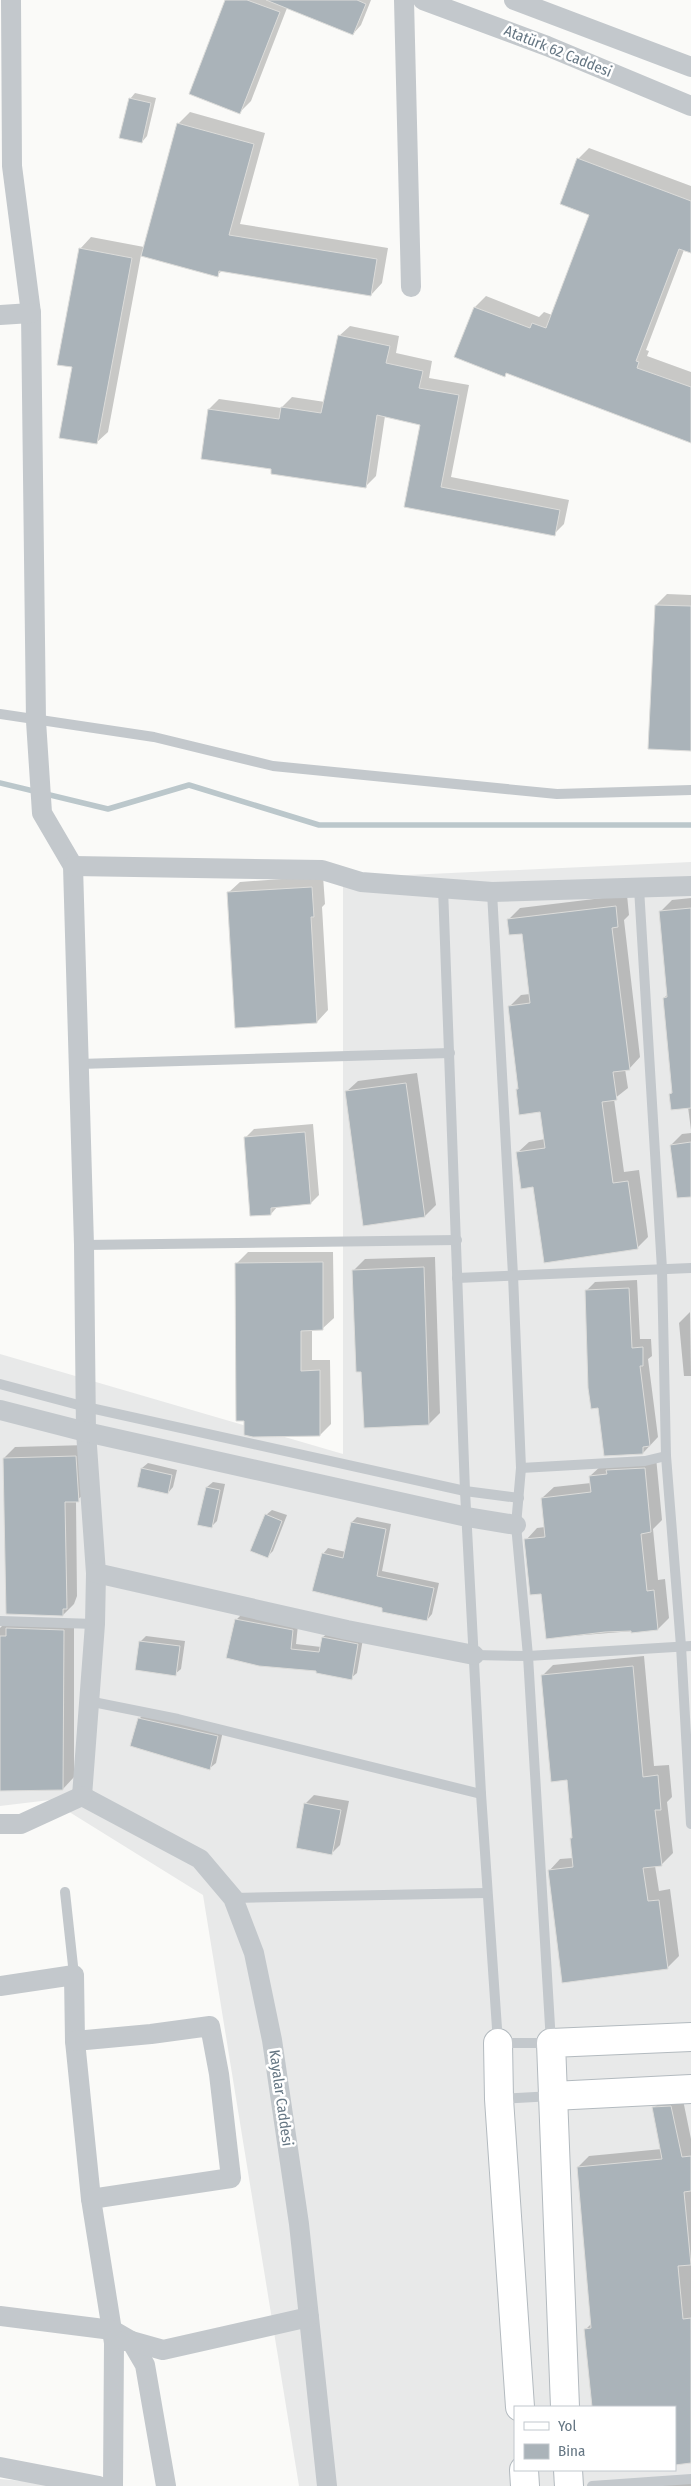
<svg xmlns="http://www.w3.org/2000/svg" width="691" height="2486" font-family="'Fira Sans Condensed',sans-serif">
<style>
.built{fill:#e8e9e9;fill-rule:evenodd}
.shadow{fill:#0003}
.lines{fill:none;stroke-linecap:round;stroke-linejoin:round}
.stream{stroke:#bbc7cb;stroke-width:5.5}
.building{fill:#aab3b9;stroke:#dcdcda}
.secondary-casing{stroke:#b3babf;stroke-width:30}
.lane{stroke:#c3c8cc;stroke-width:10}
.street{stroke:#c3c8cc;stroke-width:20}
.secondary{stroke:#fff;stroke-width:28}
.labels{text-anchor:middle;stroke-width:5;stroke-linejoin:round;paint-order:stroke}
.street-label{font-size:15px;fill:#657683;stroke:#fff}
</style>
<rect width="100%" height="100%" fill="#fafaf8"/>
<!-- built -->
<g class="built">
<path d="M691,862V2486H299L203,1895L50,1800L0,1806V1354L343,1454V878ZM515,2407H675V2470H515Z"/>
<path d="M0,2479L82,2486H0Z"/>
</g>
<!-- shadow -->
<g class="shadow">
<path d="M227,0H371L361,25L353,34L287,8L251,101L239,113Z"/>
<path d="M135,93L156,98L147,136L142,142L130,99Z"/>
<path d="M190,112L265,133L240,224L388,248L382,283L371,295L222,271L217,275L141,255L108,432L96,443L74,366L80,249L91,237L144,247L178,124Z"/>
<path d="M589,148L691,186V252L684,250L646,350L649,351L647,356L691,372V442L507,372L504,375L455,356L475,307L486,296L539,317L544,312L552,315L590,214L578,159Z"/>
<path d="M350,326L399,336L396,353L432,361L429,378L469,385L451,477L569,500L564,524L554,534L405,506L422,424L385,416L376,476L366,486L273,468L209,409L219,399L281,408L292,397L325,402L339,336Z"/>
<path d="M667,594L691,595V750L656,605Z"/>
<path d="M323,876L325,904L322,907L328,1010L317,1022L228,893L240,882Z"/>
<path d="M627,895L629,915L624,920L640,1057L629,1069H625L628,1088L614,1099L624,1172L639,1170L648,1237L637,1248L535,1186L517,1153L529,1142L545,1139L541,1110L517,1089L519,1087L510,1006L521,995L530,994L523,932L508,920L520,908Z"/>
<path d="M691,898V1130L688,1107L670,1094L673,1091L664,998L668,994L661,911L672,900Z"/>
<path d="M417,1073L436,1205L425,1216L346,1092L358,1081Z"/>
<path d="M313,1124L319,1195L311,1203L278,1206L271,1214L245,1138L254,1129Z"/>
<path d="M691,1133V1195L671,1145L682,1134Z"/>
<path d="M248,1252H333L334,1318L322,1329H312V1360H330L331,1424L320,1435L236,1264Z"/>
<path d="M435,1257L440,1413L429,1424L363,1370L354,1270L365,1259Z"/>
<path d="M637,1280L640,1339H651L652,1356L648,1359L658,1437L643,1453L599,1407L586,1291L595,1282Z"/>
<path d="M690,1312L691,1376H684L679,1323Z"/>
<path d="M87,1445L90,1489L76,1501L77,1596L74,1604L63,1615L4,1458L15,1447Z"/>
<path d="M656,1457L662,1520L653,1529L658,1580L665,1579L669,1618L658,1629L547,1638L542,1592L526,1540L537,1528L545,1527L542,1498L554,1487L591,1483L590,1476L602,1465Z"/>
<path d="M148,1463L177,1470L173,1487L168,1493L142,1468Z"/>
<path d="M213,1482L225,1484L217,1521L211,1527L199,1524L207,1487Z"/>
<path d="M272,1510L287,1515L273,1551L267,1557L266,1515Z"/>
<path d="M357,1517L391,1524L382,1571L439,1583L432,1614L427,1620L384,1607L323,1554L328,1548L346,1552L352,1522Z"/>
<path d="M242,1614L298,1625L296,1644L321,1647L323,1637L329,1632L363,1639L357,1673L351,1678L317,1670L236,1620Z"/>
<path d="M74,1619V1777L63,1789L0,1790V1628L2,1626Z"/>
<path d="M146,1636L185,1641L181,1669L175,1674L140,1642Z"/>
<path d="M644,1656L654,1766L669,1765L672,1797L667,1802L673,1853L662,1864L655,1866L659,1891L670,1889L679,1956L667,1968L549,1871L560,1859L573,1858L571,1839L573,1837L568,1779L542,1676L553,1665Z"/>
<path d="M145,1713L223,1731L216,1763L210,1768L139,1719Z"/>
<path d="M314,1795L349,1801L340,1845L332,1853L297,1847L306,1803Z"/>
<path d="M682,2095L691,2139V2462L675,2464V2407H593L585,2330L592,2323L578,2167L589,2156L662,2149L655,2107L666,2096Z"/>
<path d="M691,2482V2486H639Z"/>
</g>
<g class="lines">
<!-- stream -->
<path class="stream" d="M0,783L108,809L189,785L319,825H691"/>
</g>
<!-- building -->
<g class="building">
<path d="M225,0H247L280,12L240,114L189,94Z"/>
<path d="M266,0H357L366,4L353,35Z"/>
<path d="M129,98L151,103L142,143L119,138Z"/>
<path d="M177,123L254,144L229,235L377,259L371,296L219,271L218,277L141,256Z"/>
<path d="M577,158L691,201V253L679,249L636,361L639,362L637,368L691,387V443L506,373L505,377L454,357L474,307L530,328L532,323L546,328L589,215L560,204Z"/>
<path d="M79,248L132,258L97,444L59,438L72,367L57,365Z"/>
<path d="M338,335L390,346L386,363L423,371L419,388L459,395L441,487L560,510L555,536L404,507L420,425L377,415L366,488L271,474V469L201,459L208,409L279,419L281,407L321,413Z"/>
<path d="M655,605L691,606V751L648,749Z"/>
<path d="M312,887L314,917H311L317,1023L235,1028L227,892Z"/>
<path d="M616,906L618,927L612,928L630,1070L613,1072L617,1100L602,1102L613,1183L628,1181L638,1249L544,1263L533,1187L521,1189L516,1152L545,1148L540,1112L519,1115L516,1089H518L508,1006L530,1003L522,934L509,935L507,919Z"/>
<path d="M691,908V1108L671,1110L669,1094L672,1093L663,998L667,997L659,911Z"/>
<path d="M406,1083L425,1217L363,1226L345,1091Z"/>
<path d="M305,1132L311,1204L271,1208V1215L250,1216L244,1137Z"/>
<path d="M691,1142V1197L677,1198L670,1145Z"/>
<path d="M323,1262V1330L301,1331V1371L320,1370V1436L253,1437L244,1435V1421H236L235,1263Z"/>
<path d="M424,1267L429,1425L364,1428L361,1372H356L352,1270Z"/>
<path d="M629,1288L632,1348L643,1347V1366H640L650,1446L643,1447V1454L604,1456L598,1408L591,1409L588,1388L585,1290Z"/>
<path d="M76,1456L79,1502H65L67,1609H63V1616L6,1614L3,1458Z"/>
<path d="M141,1468L172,1475L168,1494L137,1487Z"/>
<path d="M645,1468L651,1532L641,1534L647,1591L654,1590L658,1630L631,1633V1631L605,1632L546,1639L541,1594L530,1595L524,1539L545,1537L541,1498L591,1492L589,1476L607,1474L606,1470Z"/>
<path d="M206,1487L220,1490L212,1528L197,1525Z"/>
<path d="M265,1514L282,1521L268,1558L250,1551Z"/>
<path d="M351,1522L386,1529L377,1576L434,1588L427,1621L382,1612V1608L312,1591L322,1553L343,1558Z"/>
<path d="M235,1619L293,1630L291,1649L319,1652L322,1637L358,1644L352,1680L316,1673V1671L259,1666L226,1658Z"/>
<path d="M6,1628L64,1630L63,1790L0,1791V1636H6Z"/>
<path d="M139,1641L180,1646L176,1676L135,1670Z"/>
<path d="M633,1666L643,1777L658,1775L661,1810H655L662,1866L643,1868L648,1901L659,1900L668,1969L562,1983L548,1870L573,1867L570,1838H572L567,1780L551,1782L541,1675Z"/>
<path d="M138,1718L218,1736L210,1770L130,1746Z"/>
<path d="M304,1803L341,1810L332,1855L296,1848Z"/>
<path d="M671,2106L682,2157L691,2156V2191L684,2192L691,2265L678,2266L683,2319L691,2318V2463L675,2465V2407H592L584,2329L591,2328L577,2167L662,2159L652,2107Z"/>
</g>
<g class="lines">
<defs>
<g id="secondary">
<path d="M498,2043L499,2099L520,2407"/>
<path d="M553,2096L691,2089"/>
<path d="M565,2407L551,2043L691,2037"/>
<path d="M524,2470L525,2486"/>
<path d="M568,2470L569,2486"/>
</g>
</defs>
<!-- secondary casing -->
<use href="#secondary" class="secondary-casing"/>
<!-- lane -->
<g class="lane">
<path d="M0,714L154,737L273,766L557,794L691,790"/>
<path d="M443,888L465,1491L481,1794L498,2043H551L528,1656L516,1525L521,1468L513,1275L492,892"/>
<path d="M639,888L662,1269L666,1456L681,1646L691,1824"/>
<path d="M79,1064L450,1053"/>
<path d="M84,1245L457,1240"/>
<path d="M457,1278L691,1268"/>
<path d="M0,1384L86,1407L465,1491L519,1498"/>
<path d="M521,1468L645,1461L666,1456"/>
<path d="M0,1621L95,1624"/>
<path d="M474,1655L528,1656L691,1646"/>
<path d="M88,1701L178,1719L481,1794"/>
<path d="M65,1892L74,1975"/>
<path d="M233,1898L487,1893"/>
<path d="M500,2099L553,2096"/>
<path d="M592,2486L691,2479"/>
</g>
<!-- street -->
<g class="street">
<path d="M11,0L12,166L31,313L36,721L42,813L73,866L84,1245L86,1432L96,1573L95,1624L82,1796"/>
<path d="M404,0L411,287"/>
<path d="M423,0L547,46L691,106"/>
<path d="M514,0L691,67"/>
<path d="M0,315L31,313"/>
<path d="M73,866L322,870L361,882L492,892L691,886"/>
<path d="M0,1410L86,1432L467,1517L516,1525"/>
<path d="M96,1573L347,1630L474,1655"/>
<path d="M82,1796L200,1859L233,1898L254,1953L272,2040L299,2224L327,2486"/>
<path d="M0,1824H21L82,1796"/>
<path d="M0,1986L74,1975L75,2041L91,2199L114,2343L113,2486"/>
<path d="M75,2041L151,2034L210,2026L219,2074L231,2178L91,2199"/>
<path d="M0,2316L112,2330L131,2341L145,2365L166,2486"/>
<path d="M124,2341H131L163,2350L309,2317"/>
<path d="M0,2467L99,2486"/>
</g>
<!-- secondary -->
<use href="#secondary" class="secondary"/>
</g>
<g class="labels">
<!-- street labels -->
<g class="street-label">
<text transform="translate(558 51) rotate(22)" y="5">Atatürk 62 Caddesi</text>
<text transform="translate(281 2098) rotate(82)" y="5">Kayalar Caddesi</text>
</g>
</g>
<!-- legend -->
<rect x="514" y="2406" width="162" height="65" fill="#ffffff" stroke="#c1c8cd"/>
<rect x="524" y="2422" width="25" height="8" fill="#ffffff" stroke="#c1c8cd"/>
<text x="558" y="2431" font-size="15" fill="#657683">Yol</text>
<rect x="524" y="2444" width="25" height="15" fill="#aab3b9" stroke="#c1c8cd"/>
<text x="558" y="2456" font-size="15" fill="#657683">Bina</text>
</svg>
